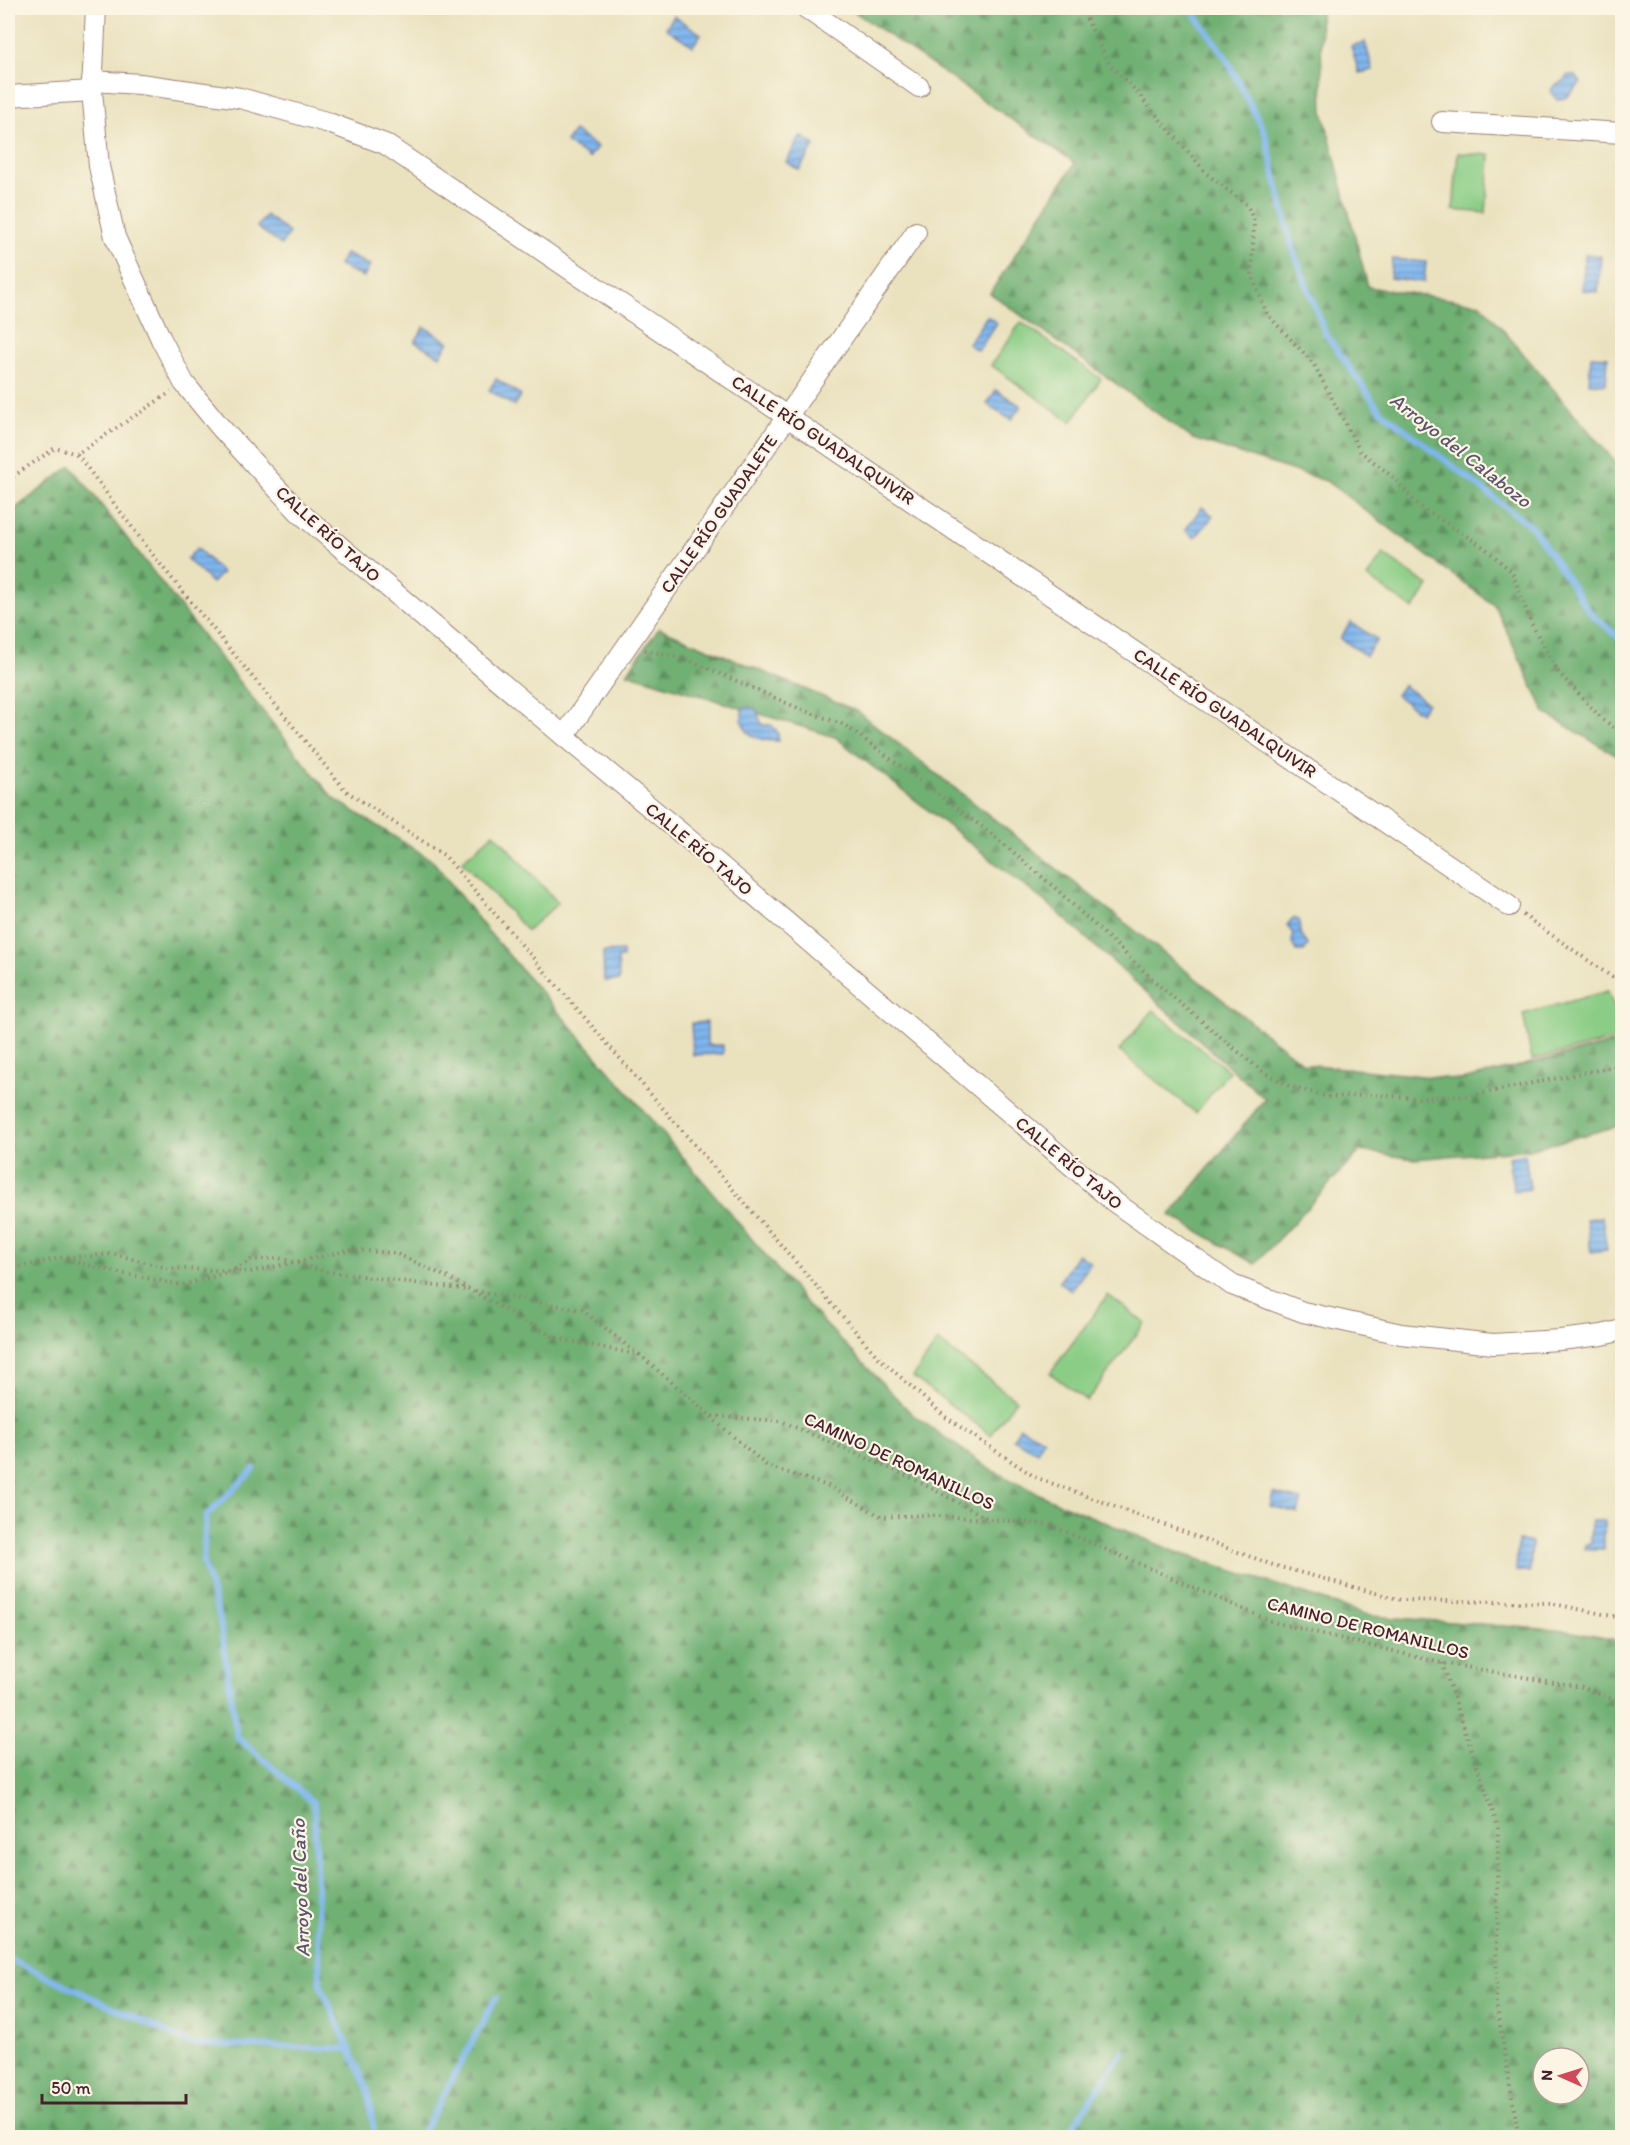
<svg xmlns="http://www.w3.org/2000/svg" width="1630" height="2145" font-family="Itim,sans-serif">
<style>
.grass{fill:#8bcd86;stroke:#6a7658;stroke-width:1.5}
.forest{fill:url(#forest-firs);stroke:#5d684f;stroke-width:1.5;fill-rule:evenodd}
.water{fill:url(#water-rules);stroke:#646a8c;stroke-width:1.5}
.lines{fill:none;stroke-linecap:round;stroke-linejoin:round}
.stream{stroke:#7eb6ee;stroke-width:6}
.minor-casing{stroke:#9a8075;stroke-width:22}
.path{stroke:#9a8075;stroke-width:4;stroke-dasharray:1.5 4.5;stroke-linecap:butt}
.minor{stroke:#fff;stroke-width:20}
.labels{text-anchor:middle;stroke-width:4.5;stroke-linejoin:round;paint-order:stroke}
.street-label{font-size:18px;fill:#4a1f2b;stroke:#fcf5e5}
.water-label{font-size:20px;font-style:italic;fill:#5c546f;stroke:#fcf5e5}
</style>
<defs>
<pattern id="forest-firs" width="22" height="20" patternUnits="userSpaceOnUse" patternTransform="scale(1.5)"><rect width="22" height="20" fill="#70b073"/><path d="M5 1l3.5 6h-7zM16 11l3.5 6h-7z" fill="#5e8f5f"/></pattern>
<pattern id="water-rules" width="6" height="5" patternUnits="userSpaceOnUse" patternTransform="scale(1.5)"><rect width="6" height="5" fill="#7eb6ee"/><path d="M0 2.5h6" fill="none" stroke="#6993c1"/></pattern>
</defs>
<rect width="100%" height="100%" fill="#fcf5e5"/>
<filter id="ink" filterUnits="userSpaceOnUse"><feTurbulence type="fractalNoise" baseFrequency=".0167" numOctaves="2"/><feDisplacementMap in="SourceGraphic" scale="12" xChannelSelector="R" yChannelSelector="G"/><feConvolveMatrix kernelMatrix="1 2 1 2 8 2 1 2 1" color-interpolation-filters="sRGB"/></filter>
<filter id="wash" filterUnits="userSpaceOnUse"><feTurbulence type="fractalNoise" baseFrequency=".008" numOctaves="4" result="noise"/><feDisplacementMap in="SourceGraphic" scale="24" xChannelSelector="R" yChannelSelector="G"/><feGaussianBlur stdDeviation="1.35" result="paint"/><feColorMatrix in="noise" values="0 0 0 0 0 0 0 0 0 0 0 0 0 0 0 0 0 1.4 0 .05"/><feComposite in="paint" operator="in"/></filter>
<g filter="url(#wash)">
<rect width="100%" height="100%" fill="#eae2bf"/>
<!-- grass -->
<g class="grass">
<path d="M1458,153L1490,155L1486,213L1453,210Z"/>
<path d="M1021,322L1101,379L1071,422L991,365Z"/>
<path d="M1383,554L1429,586L1413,609L1367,577Z"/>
<path d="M494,833L558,903L527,931L462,861Z"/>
<path d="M1608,991L1622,1030V1038L1532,1060L1523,1014Z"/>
<path d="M1153,1010L1229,1071L1196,1113L1119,1051Z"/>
<path d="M1108,1295L1145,1323L1087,1401L1050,1373Z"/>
<path d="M938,1341L1016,1400L991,1435L913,1377Z"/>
</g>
<!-- forest -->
<g class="forest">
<path d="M849,8H1320L1323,112L1368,287L1481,304L1622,470V759L1545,713L1495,606L1326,481L1193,439L990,293L1075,163Z"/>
<path d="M71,466L227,667L333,798L433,861L486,929L633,1098L810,1308L912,1414L991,1470L1047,1498L1174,1551L1371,1616L1568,1631L1622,1641V2137H8V514ZM1543,2058H1579V2094H1543Z"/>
<path d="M659,628L857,711L1304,1064L1462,1080L1622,1041V1125L1532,1149L1414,1159L1360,1151L1255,1264L1170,1215L1265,1099L1054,909L835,737L627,673Z"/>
</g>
<!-- water -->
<g class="water">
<path d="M674,16L701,34L693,46L666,28Z"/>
<path d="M1365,42L1373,70L1359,73L1351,46Z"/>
<path d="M1568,75L1576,76L1581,83L1567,97L1557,100L1550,91L1556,84L1563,82Z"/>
<path d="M574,131L597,147L589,158L566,142Z"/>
<path d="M801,136L815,145L799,170L786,162Z"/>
<path d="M266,215L289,233L281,245L257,227Z"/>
<path d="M345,254L370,265L364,277L339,266Z"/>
<path d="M1585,254L1601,256L1598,292L1582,290Z"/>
<path d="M1392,259L1426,262L1424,282L1390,278Z"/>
<path d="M987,316L997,323L978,351L968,344Z"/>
<path d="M424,327L449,342L440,356L415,342Z"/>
<path d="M1591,356L1608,357L1606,384L1589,383Z"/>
<path d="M496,379L521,395L514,406L489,390Z"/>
<path d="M996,390L1021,406L1011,420L987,404Z"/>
<path d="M1202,507L1213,516L1195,538L1185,530Z"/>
<path d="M197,548L222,573L212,583L187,559Z"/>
<path d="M1351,622L1377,640L1366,656L1340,638Z"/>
<path d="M1403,685L1427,703L1420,713L1396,695Z"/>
<path d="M749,707L756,709L762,725H771C777,730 779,733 778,741C756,741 740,735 742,709Z"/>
<path d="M1293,918L1299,920L1300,932L1308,945L1304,951H1296L1292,943L1293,934L1287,925Z"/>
<path d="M623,951V958H618L619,981H604L603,952Z"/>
<path d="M707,1022V1045H723V1054L693,1055L691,1023Z"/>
<path d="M1525,1154L1530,1189L1514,1191L1508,1157Z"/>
<path d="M1602,1217L1607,1250L1591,1252L1586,1219Z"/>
<path d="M1078,1254L1091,1263L1071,1291L1059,1282Z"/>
<path d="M1020,1427L1044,1439L1037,1452L1013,1439Z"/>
<path d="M1273,1493L1302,1500L1298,1513L1270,1506Z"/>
<path d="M1591,1521H1604V1549H1585V1545L1591,1544Z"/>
<path d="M1518,1541L1532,1542L1530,1572L1516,1571Z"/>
</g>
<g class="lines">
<!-- stream -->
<g class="stream">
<path d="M1190,8L1225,56L1265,133L1292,247L1325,333L1379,409L1533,528L1591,614L1622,640"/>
<path d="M254,1469L206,1516L203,1562L220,1620L237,1737L314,1803L320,1984L368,2090L375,2138"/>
<path d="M8,1958L191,2044L350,2049"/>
<path d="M420,2138L496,1998"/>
<path d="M1065,2138L1123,2052"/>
</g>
</g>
</g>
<g filter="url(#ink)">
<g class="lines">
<defs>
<g id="minor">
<path d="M96,8L92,91L99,166L115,237L161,339L184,383L221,428L298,511L564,736L716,862L1113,1201L1232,1285L1303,1312L1401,1334L1493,1344L1560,1340L1602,1335L1622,1330"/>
<path d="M806,8L919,87"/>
<path d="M92,81L140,84L240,98L326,122L385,144L1509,906"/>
<path d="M8,96L92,91"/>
<path d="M1442,122L1622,133"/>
<path d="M564,736L916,232"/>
</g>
</defs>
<!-- minor casing -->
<use href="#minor" class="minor-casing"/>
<!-- path -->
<g class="path">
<path d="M1081,8L1110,65L1127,81L1207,174L1247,205L1254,221L1252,276L1267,314L1313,363L1360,451L1394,478L1418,505L1485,548L1512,572L1531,623L1559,673L1603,720L1622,732"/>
<path d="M77,454L156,559L346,791L445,856L876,1355L944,1416L1035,1477L1273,1565L1401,1600L1549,1603L1622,1618"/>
<path d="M8,480L55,448L77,454L171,392"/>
<path d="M645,650L689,660L800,709L845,725L993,835L1055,888L1161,987L1260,1070L1289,1086L1328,1097L1372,1095L1421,1098L1469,1096L1622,1065"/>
<path d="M1523,915L1622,984"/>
<path d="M66,1259L115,1272L183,1285L232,1271L251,1260L279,1258L323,1271L468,1290"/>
<path d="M8,1266L13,1268L61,1258L114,1254L167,1268L250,1272L351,1250L395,1253L449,1278L555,1338L640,1355L711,1416L781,1421L910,1477L989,1519L1050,1525L1273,1622L1442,1663L1582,1687L1622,1703"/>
<path d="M475,1291L582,1310L639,1355"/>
<path d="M711,1417L767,1466L828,1486L882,1517L925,1515L985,1519"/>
<path d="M1442,1663L1498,1827L1496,2002L1519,2138"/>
</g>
<!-- minor -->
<use href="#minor" class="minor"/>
</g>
</g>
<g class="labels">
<!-- street labels -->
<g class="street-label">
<text transform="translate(823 440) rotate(34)" y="6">CALLE RÍO GUADALQUIVIR</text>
<text transform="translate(719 514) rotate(-55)" y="6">CALLE RÍO GUADALETE</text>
<text transform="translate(328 534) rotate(42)" y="6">CALLE RÍO TAJO</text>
<text transform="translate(1225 713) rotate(34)" y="6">CALLE RÍO GUADALQUIVIR</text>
<text transform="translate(699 849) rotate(40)" y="6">CALLE RÍO TAJO</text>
<text transform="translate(1069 1163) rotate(40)" y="6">CALLE RÍO TAJO</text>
<text transform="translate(899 1461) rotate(25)" y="6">CAMINO DE ROMANILLOS</text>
<text transform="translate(1368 1628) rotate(14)" y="6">CAMINO DE ROMANILLOS</text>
</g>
<!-- water labels -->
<g class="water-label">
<text transform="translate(1461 450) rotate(38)" y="7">Arroyo del Calabozo</text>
<text transform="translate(300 1888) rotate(-92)" y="7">Arroyo del Caño</text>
</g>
</g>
<!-- margin -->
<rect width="1630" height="2145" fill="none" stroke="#fcf5e5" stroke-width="30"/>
<!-- north arrow -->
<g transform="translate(1561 2076) rotate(273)"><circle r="28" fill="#fcf5e5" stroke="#b59f9b" stroke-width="1.5"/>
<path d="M0-4.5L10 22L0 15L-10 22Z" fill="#d1495b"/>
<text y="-9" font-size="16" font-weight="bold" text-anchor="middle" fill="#4a1f2b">N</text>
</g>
<!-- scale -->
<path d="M42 2094v9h144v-9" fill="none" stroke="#4a1f2b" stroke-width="3"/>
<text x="51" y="2094" font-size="18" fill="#4a1f2b" stroke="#fcf5e5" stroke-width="4.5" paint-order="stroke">50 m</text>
</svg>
